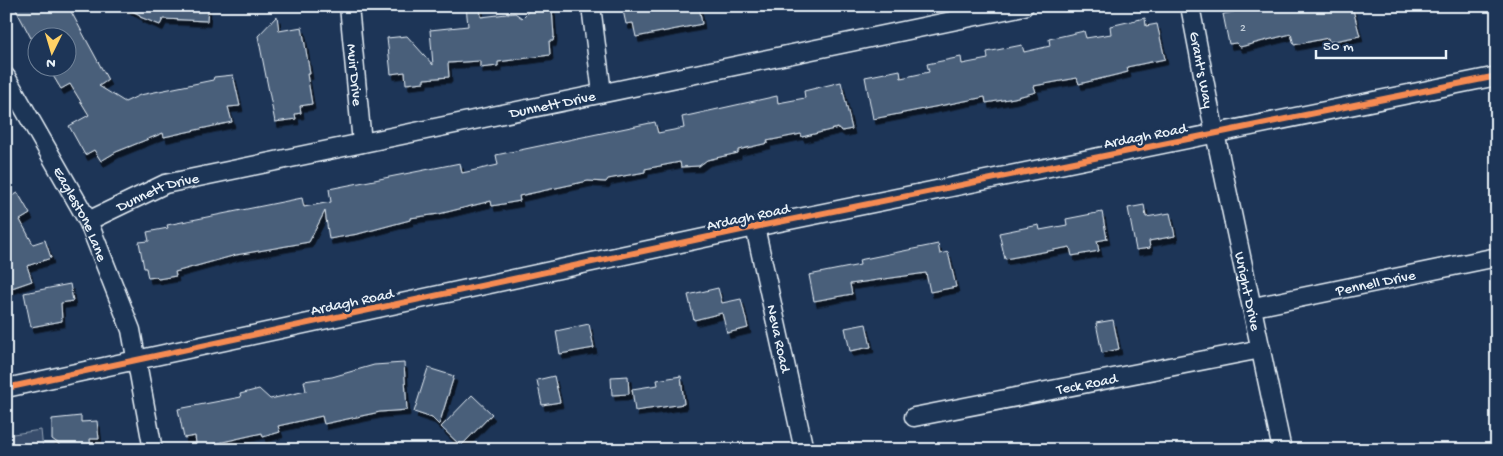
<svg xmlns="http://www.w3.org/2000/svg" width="1503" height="456" font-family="'Gochi Hand',sans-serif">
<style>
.green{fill:#374d6c;stroke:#909fb2}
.building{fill:#495e7a;stroke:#e8f1f8;filter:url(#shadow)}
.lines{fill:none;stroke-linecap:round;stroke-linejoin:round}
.minor-casing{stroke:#e8f1f8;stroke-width:21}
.minor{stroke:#1d3557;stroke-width:18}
.cycleway-casing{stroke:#1d3557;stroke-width:9}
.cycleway{stroke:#f68b52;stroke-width:6}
.labels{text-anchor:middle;stroke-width:5;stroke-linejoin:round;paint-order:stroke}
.number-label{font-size:12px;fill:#c0ccd8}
.street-label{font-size:15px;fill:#e8f1f8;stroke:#1d3557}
</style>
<defs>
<filter id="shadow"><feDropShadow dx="3" dy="5.5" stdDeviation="0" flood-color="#0009"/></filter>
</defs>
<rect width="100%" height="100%" fill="#1d3557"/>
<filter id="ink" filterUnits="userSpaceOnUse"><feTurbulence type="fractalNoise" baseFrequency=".02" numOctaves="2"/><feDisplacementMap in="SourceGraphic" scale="10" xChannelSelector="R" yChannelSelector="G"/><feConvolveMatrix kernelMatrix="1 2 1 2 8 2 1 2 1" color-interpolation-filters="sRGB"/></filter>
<g filter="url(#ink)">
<!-- green -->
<path class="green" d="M41,430L43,450H6V435Z"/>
<!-- building -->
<g class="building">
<path d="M14,6H68L108,80L99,86L125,102L140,95L213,80L214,77L233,75L240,106L228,107L232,122L164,137L163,133L116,152L101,161L94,150L85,155L69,126L89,115L70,84L61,89L52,74L68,68V38H31Z"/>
<path d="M123,6H208L207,21L163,19L160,25L140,17V15Z"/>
<path d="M466,6H480L481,17L515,13L522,18L532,8H552L554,36L553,41H549L550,55L498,62V66L480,68V61L448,63L449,77L424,79V82L406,84L405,72L391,74L387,38L407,36L433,65L430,30L468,26Z"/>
<path d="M622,6H699L702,24L636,37L633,23L626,24Z"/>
<path d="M1233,6H1352L1360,36L1329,42L1328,38L1294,45L1291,34L1240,47L1236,43L1229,44L1223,14L1234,12Z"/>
<path d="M277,16L279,31L302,27L310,74H307L312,104L300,106L301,113L295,114L296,119L275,122L258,36Z"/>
<path d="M1145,18L1146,26L1157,24L1165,59L1127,67L1128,72L1079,84L1077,78L1034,86L1036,92L1014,98L986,103L985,97L873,119L865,77L900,70L901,78L929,72L927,64L961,57L962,64L988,59L987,52L1022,45L1024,52L1050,46L1049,39L1084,31L1086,38L1111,34L1110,26Z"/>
<path d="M841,82L852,129L842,131L838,128L802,137L801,134L767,141L768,143L738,150V153L707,160L699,166L681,167L680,162L645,169V172L608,179L606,182L588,181L519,196L520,201L492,206L491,201L439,214L410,218V220L358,234L329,239L325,211L309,242L236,255L175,272L176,276L158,279L156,277L148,278L146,268H144L139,242L149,241L147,232L168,228L167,225L302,198L304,207L331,202L329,189L460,163L462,173L498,165L496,155L655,122L658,133L684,128L682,117L777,96L778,103L805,98L804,91Z"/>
<path d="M18,193L30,214L20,220L33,244L45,240L51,258L27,266L32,281L6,290V195L8,198Z"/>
<path d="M1144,205L1146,217L1170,213L1175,236L1149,241L1150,248L1136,250L1128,208Z"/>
<path d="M1102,212L1107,239L1097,241L1099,251L1072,256L1070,247L1005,259L999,233L1039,225L1040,230L1067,225L1066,219Z"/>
<path d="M938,244L940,254L948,252L956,287L930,292L926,273L850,284L852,294L814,301L809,275L860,265L859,260Z"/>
<path d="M70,284L73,301L61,303L62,321L31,327L24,293Z"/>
<path d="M718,288L722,303L741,299L748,328L727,333L722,313L694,320L688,295Z"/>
<path d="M1113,320L1119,349L1102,353L1096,323Z"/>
<path d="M589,324L594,348L560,354L556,331Z"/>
<path d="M866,324L871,347L850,351L845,328Z"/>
<path d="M404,363L407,410L380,412L324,424L322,416L278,426L280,432L263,437L262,433L214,444L215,447L202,450H197L195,436L184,438L178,409L241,397L240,394L259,389L270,399L306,391L304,381L332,377L374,365Z"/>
<path d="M428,368L454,376L439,425L432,418L414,412Z"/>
<path d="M554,376L560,402L542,405L537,380Z"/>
<path d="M628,376L629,394L612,395L611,377Z"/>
<path d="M681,376L684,404L635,411L632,389L658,385L657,380Z"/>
<path d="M472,395L492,414L461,446L441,427Z"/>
<path d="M81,416V422L97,421L99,439H90L91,450H59V444L52,439V419Z"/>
</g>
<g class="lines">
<defs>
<g id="minor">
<path id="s1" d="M349,6L362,143"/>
<path d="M591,6L602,93"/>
<path id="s2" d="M1190,6L1208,100L1282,450"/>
<path id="s3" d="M6,77L88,221L131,330L153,450"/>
<path id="s4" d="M88,221L165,184L1024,6"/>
<path id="s5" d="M755,227L804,450"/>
<path id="s6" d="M1254,307L1497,257"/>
<path d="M6,388L755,227L1497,76"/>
<path id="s7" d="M914,417L1261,349"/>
</g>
</defs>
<!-- minor casing -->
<use href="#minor" class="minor-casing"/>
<!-- minor -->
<use href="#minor" class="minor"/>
<defs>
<path id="cycleway" d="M6,388L755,227L1497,76"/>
</defs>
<!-- cycleway casing -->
<use href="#cycleway" class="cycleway-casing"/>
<!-- cycleway -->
<use href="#cycleway" class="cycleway"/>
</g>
</g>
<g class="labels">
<!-- number labels -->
<g class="number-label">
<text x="1243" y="31">2</text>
</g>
<!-- street labels -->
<g class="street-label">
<text dy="5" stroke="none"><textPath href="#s2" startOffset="65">Grant's Way</textPath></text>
<text dy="5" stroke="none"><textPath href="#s1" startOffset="69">Muir Drive</textPath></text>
<text dy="5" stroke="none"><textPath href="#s4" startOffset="481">Dunnett Drive</textPath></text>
<text transform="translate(1145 135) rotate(-11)" y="5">Ardagh Road</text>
<text dy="5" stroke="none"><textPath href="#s4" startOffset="76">Dunnett Drive</textPath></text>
<text dy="5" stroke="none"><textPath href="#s3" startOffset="156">Eaglestone Lane</textPath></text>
<text transform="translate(748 216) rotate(-12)" y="5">Ardagh Road</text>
<text dy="5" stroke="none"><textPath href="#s6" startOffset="124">Pennell Drive</textPath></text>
<text dy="5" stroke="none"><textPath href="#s2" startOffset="291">Wright Drive</textPath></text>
<text transform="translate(352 301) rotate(-12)" y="5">Ardagh Road</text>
<text dy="5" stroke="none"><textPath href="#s5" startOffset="114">Neva Road</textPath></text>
<text dy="5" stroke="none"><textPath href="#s7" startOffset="176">Teck Road</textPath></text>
</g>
</g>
<!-- margin -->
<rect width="1503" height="456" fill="none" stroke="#1d3557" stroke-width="25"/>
<rect x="12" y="12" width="1478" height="431" fill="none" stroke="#e8f1f8" stroke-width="2" filter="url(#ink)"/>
<!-- north arrow -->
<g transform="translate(52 52) rotate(185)"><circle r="24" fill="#1d3557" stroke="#6e8097"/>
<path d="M0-4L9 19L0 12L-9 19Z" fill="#ffd166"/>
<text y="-8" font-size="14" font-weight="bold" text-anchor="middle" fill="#e8f1f8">N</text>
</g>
<!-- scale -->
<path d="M1316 50v8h130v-8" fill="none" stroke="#e8f1f8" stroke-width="2.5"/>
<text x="1323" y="50" font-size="15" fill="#e8f1f8" stroke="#1d3557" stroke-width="4" paint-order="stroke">50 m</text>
</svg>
